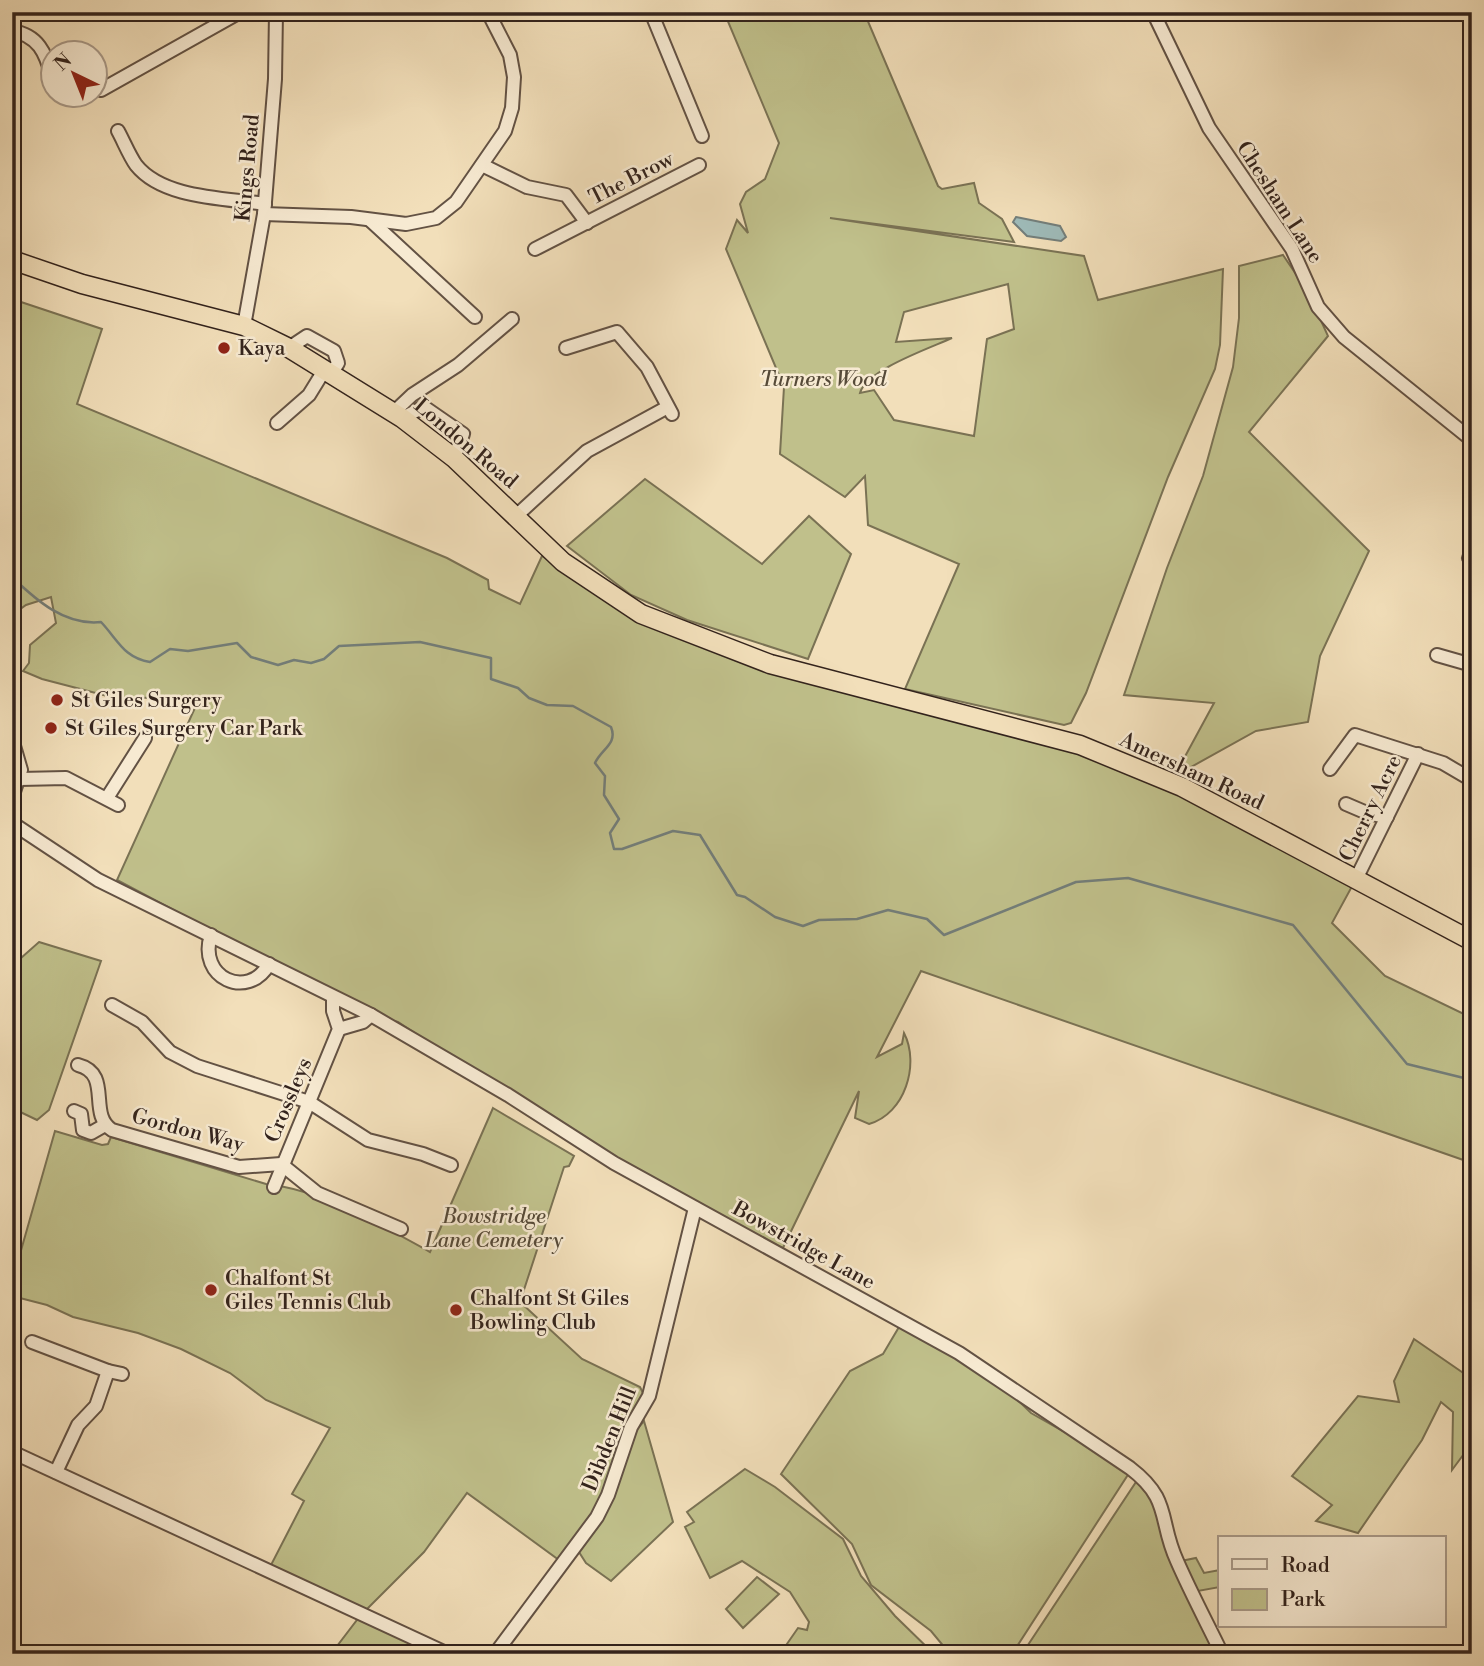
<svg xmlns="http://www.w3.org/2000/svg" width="1484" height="1666" font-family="'Libre Bodoni',serif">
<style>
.green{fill:#c0c08b;stroke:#7a7254;stroke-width:2;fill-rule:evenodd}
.water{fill:#9ebab8;stroke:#737e7a;stroke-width:2}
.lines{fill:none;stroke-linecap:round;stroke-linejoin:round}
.stream{stroke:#737e7a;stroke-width:2.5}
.minor-casing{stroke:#635244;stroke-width:16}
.highway-casing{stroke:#33231c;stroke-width:21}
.minor{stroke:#f7ead2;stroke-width:12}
.highway{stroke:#f2dfba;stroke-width:18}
.poi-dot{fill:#8f2418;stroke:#f7ead2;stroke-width:2.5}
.labels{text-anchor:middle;stroke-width:5;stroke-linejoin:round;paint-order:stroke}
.street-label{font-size:21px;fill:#33231c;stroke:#f7ead2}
.poi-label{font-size:21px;fill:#33231c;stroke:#f7ead2;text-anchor:start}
.park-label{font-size:21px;font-style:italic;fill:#564a38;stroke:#f7ead2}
</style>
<rect width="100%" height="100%" fill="#f2dfba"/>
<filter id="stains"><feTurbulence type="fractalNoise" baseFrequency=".00286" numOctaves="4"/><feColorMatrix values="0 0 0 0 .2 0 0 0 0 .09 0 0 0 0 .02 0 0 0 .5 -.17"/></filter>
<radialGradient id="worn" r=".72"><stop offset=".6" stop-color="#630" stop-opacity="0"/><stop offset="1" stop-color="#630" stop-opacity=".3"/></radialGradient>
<!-- green -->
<g class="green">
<path d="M724,12H864L938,186L942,189L974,183L979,203L1002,219L1014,242L830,218L1084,256L1098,300L1223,269L1220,345L1215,369L1168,477L1086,693L1071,723L1064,725L905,689L959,564L868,525L865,476L845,497L780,454L784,387L726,249L737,220L748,233L740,204L746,192L765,179L779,143ZM1008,284L1014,329L987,339L974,436L894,420L874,390L860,393C866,370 930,348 952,338L896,342L904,312Z"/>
<path d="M1283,255L1308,292L1328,336L1249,432L1369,551L1320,656L1308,722L1256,731L1182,772V762L1214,703L1124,695L1167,568L1203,476L1233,367L1239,318V266Z"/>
<path d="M12,299L102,329L77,404L447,558L488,580L489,589L520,604L542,556L641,614L784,668L1080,745L1356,879L1332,923L1385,976L1472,1018V1163L921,971L877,1057L902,1044L904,1033C920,1064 905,1114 869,1124L855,1118L859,1091L780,1254L523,1105L398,1022L371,1015L117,880L199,699L111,697L42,679L23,671L29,663L30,645L56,623L51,597L26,605L12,615Z"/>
<path d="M645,479L762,564L809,516L851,554L808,659L687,620L631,595L567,546Z"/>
<path d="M39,942L101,961L49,1110L37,1120L12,1108V966Z"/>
<path d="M493,1108L574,1156L569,1166L564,1167L520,1302L582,1359L640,1387L644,1395L618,1439L609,1481L594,1510L559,1560L467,1493L424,1552L365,1611L271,1565L304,1501L292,1494L330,1428L266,1400L230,1373L181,1349L138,1333L73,1317L47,1305L12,1296V1282L55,1131L102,1145L108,1144L111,1137L266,1184C319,1189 383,1226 430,1252Z"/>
<path d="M902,1322L995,1378L1031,1413L1131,1470L1012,1654H950L931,1631L871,1585L852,1544L781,1474L850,1371L883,1354Z"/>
<path d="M1414,1339L1472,1379V1443L1452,1470L1453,1412L1441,1402L1422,1440L1358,1533L1316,1521L1332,1505L1292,1476L1358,1396L1399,1402L1394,1381Z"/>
<path d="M644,1421L673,1522L611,1581L586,1563L577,1549L632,1435Z"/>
<path d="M745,1469L775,1487L843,1539L861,1576L895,1616L934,1654H780L798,1628L807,1630L809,1622L790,1592L742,1561L710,1578L685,1527L694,1522L687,1512Z"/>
<path d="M1140,1476L1147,1481L1222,1654H1022Z"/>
<path d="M1196,1558L1204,1573L1220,1570V1587L1198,1591L1181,1561Z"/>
<path d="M757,1577L779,1594L743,1628L726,1609Z"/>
<path d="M360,1616L441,1654H331Z"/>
</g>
<!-- water -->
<path class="water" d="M1016,217L1060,226L1066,237L1061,241L1027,236L1013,222Z"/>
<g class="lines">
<!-- stream -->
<path class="stream" d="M12,577C36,600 65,626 101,622C118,640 124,658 150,662L170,649L188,651L237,643L251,657L278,665L294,660L311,663L324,659L339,646L420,642L491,658V679L518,688L529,698L547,705L573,706L611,727C618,744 601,749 595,763L605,776L604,795L619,819L610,833L614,849H622L673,831L700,835L737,895L745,897L775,917L803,926L819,920L857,919L888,910L927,919L944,935L1076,882L1128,878L1293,925L1407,1064L1472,1080"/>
<defs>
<g id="minor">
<path d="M651,12L702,136"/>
<path d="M1153,12L1209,128L1292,249L1318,307L1344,337L1472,440"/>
<path d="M12,31C38,35 46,53 52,77"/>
<path d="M101,90L240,12"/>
<path d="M118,131C124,142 129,155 136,165C163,199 226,198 265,204"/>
<path d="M482,165L527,187L566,195L587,223"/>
<path d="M264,214L351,217L406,224L436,218L456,202L505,131L512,108L514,77L510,55L488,12"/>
<path d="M370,220L475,317"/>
<path d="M535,249L699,165"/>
<path d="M244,326L264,214L275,79L276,12"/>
<path d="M289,348L307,336L334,351L338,363L332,373"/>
<path d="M566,348L617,332L647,367L672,414"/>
<path d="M394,412L412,395L458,365L512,319"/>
<path d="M402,418L424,407L463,434L454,458"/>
<path d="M277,423L309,395L325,369"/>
<path d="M516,516L587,451L666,408"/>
<path d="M1469,558L1472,557"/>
<path d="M1437,655L1472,665"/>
<path d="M12,739L21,770L12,798"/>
<path d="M1330,769L1355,735L1443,763L1472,780"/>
<path d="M20,779L66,778L118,805"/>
<path d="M107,798L145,738"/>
<path d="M1346,804L1367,813L1387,817"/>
<path d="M12,823L98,880L371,1015L508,1095L614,1163L959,1353L1130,1468C1172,1500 1158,1520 1177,1561C1191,1593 1207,1623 1222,1654"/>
<path d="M1356,879L1418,754"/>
<path d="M211,935C197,978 248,1001 269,964"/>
<path d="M112,1005L142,1022L170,1052L197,1066L309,1102L368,1140L423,1154L451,1165"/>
<path d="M339,1029L363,1022L371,1015"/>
<path d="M78,1065C113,1074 87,1114 112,1130L239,1167L281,1164L317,1193L401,1229"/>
<path d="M74,1111L81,1114L83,1130L91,1133L105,1125"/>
<path d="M274,1187L339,1029L333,1011V997"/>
<path d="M32,1342L108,1371L96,1406L78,1425L56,1472"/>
<path d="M108,1371L122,1374"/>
<path d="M12,1452L448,1654"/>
<path d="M495,1654L597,1517L608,1495L631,1427L649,1396L695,1208"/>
</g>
<path id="highway" d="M12,260L82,284L244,326L289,348L402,418L454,458L563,562L641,614L770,664L1080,745L1182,787L1472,941"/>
</defs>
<!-- minor casing -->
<use href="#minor" class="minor-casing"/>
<!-- highway casing -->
<use href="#highway" class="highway-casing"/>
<!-- minor -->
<use href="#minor" class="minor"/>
<!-- highway -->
<use href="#highway" class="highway"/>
</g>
<!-- markers -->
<g class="poi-dot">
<circle cx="224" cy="348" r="7"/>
<circle cx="57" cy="700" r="7"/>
<circle cx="51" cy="728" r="7"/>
<circle cx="211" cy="1290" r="7"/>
<circle cx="456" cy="1310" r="7"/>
</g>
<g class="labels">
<!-- street labels -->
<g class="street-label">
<text transform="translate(247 168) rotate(-85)" y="7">Kings Road</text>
<text transform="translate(631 178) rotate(-27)" y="7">The Brow</text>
<text transform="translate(1280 202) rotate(57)" y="7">Chesham Lane</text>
<text transform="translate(466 443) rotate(40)" y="7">London Road</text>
<text transform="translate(1192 771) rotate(25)" y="7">Amersham Road</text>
<text transform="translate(1370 808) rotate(-64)" y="7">Cherry Acre</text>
<text transform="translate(288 1100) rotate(-67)" y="7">Crossleys</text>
<text transform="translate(188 1130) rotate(15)" y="7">Gordon Way</text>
<text transform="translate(804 1245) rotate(29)" y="7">Bowstridge Lane</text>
<text transform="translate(609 1439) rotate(-68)" y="7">Dibden Hill</text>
</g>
<!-- poi labels -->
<g class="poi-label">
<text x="238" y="355">Kaya</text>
<text x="71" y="707">St Giles Surgery</text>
<text x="65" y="735">St Giles Surgery Car Park</text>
<text x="225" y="1285">Chalfont St<tspan x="225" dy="24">Giles Tennis Club</tspan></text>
<text x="470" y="1305">Chalfont St Giles<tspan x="470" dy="24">Bowling Club</tspan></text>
</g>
<!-- park labels -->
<g class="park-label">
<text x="823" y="386">Turners Wood</text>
<text x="494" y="1223">Bowstridge<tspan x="494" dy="24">Lane Cemetery</tspan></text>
</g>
</g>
<!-- margin -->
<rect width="1484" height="1666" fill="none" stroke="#f2dfba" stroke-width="42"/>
<rect x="14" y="14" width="1456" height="1638" fill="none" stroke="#33231c" stroke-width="3.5"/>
<rect x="21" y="21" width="1442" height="1624" fill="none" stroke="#33231c" stroke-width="2"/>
<!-- legend -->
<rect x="1218" y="1536" width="228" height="91" fill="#f7ead2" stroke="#a99a89" stroke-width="2"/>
<rect x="1232" y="1559" width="35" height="10" fill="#f7ead2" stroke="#a99a89" stroke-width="2"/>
<text x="1281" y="1572" font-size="21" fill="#33231c">Road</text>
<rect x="1232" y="1589" width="35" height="21" fill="#c0c08b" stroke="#a99a89" stroke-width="2"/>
<text x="1281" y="1606" font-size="21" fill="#33231c">Park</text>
<!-- north arrow -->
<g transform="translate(74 74) rotate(317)"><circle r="33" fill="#f7ead2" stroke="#a99a89" stroke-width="2"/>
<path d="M0-5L12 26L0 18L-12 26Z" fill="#8f2418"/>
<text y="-10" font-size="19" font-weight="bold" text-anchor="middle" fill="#33231c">N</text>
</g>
<rect width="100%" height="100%" filter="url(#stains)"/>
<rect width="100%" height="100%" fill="url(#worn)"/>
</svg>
